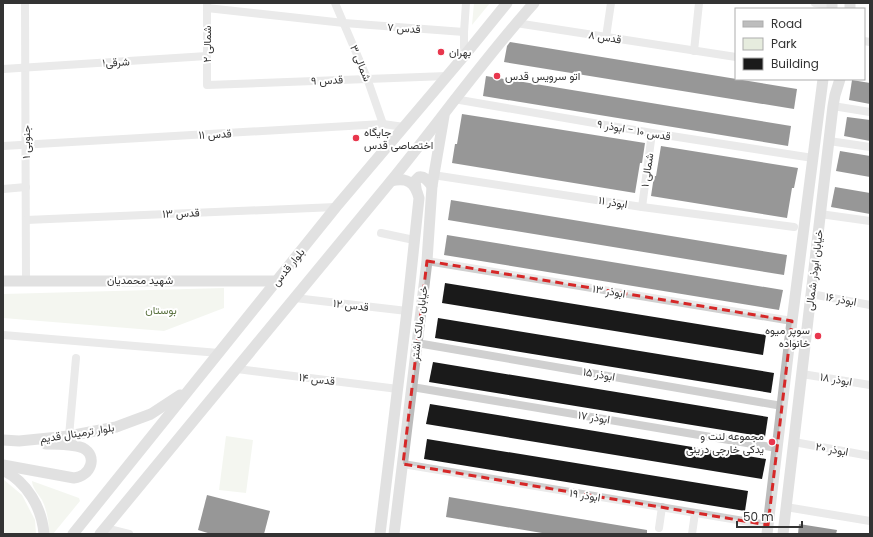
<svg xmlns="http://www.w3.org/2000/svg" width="873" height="537" font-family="Poppins,Vazirmatn,sans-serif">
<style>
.green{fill:#e6ecde}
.building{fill:#1a1a1a}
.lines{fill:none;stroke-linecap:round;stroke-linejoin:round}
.street{stroke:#d0d0d0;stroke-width:8}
.secondary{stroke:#bdbdbd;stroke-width:11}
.marked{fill:none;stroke:#d62828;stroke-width:3;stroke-dasharray:8 5;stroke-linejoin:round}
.poi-dot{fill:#e8364d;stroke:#fff;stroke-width:1.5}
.labels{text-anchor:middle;stroke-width:4;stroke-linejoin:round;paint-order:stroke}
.street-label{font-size:11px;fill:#333;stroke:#fff}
.poi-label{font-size:11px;fill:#333;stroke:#fff;text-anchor:start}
.park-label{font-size:11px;fill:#58703e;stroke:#fff}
</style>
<rect width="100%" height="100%" fill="#fff"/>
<!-- green -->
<g class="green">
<path d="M474,3H490L472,25Z"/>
<path d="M224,288V308L164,331L3,318V294Z"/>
<path d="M226,436L253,440L246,493L219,490Z"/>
<path d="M3,479L22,495L35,520L36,534H3Z"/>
<path d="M32,481L79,498L80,501L53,534H49C49,522 47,510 42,500C38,494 32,487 32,481Z"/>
</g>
<!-- building -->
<g class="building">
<path d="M510,42L797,89L794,109L504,62L507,46Z"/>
<path d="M486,76L791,126L788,146L483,96Z"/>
<path d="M852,80L870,83V104L849,100Z"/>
<path d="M462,114L645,143L642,163H640L635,193L452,163L455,144H457Z"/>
<path d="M847,117L870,120V141L844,136Z"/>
<path d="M661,146L798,168L794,188H792L787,218L651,196L654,176H656Z"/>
<path d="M840,151L870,156V177L836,171Z"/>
<path d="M835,187L870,193V214L831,207Z"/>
<path d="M451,200L787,255L784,275L448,220Z"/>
<path d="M447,235L783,290L779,310L444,255Z"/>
<path d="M445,283L766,335L763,355L442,303Z"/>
<path d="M438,318L774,373L771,393L435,338Z"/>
<path d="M433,362L768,417L765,437L429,382Z"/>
<path d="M430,404L766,459L762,479L426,424Z"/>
<path d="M427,439L748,491L745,511L424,459Z"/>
<path d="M207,495L270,511L264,534H211L198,530Z"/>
<path d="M449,497L647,530V534H548L446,517Z"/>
<path d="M799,524L837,530L836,534H798Z"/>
</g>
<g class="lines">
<!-- street -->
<g class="street">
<path d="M25,3L26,280"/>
<path d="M207,3V85L447,76"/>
<path d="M335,3L367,78L383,124"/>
<path d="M815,3L832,6"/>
<path d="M207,8L344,23L464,32"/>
<path d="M516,23L736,57"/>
<path d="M606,37L611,3"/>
<path d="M864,41L870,42"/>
<path d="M694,51L699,3"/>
<path d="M464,56V32L466,3"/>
<path d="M3,69L207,56"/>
<path d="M454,99L652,133L813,158"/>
<path d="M833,106L870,112"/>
<path d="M829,141L870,147"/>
<path d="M3,146L383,124L404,127"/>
<path d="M433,175L642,207L794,227"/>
<path d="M3,189L26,187"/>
<path d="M642,207L652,133"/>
<path d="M820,214L870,221"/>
<path d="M26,220L336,207"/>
<path d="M381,233L414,240"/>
<path d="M427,261L792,321"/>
<path d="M811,294L870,305"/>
<path d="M295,298L407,311"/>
<path d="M3,335L219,353"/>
<path d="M417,343L782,406"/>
<path d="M237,369L398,389"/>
<path d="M802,374L870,385"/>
<path d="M412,387L777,448"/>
<path d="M69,436L76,358"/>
<path d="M794,442L870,456"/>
<path d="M403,464L768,525"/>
<path d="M786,507L870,521"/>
<path d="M105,528L129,534"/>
<path d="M659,528L662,507"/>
<path d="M692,534L695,513"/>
</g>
<!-- secondary -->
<g class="secondary">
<path d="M832,9V3"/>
<path d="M850,9V3"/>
<path d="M416,188L415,181L419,177C425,176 428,181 432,186"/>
<path d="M3,281H277"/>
<path d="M3,440L19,441L69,436L116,427L151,414L180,395"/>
<path d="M3,465L74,478C91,476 98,456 83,448C74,444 56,444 46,444"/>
<path d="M3,470C27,482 42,508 44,534"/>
<path d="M73,534L336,207L464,56L507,3"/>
<path d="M100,534L391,181C439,122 483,60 534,3"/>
<path d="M380,534L407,311L419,198C415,182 407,177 391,181"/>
<path d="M394,534L427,261L432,186L444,116"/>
<path d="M767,534L792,321L823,79"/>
<path d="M783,534L833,106L835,95L840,79"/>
</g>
</g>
<!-- marked area -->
<path d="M0 0H873V537H0ZM427,261L792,321L768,525L403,464Z" fill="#fff" fill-opacity=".55" fill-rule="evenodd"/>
<path class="marked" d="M427,261L792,321L768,525L403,464Z"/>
<!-- markers -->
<g class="poi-dot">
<circle cx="441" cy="52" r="4"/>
<circle cx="497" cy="76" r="4"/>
<circle cx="356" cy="138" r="4"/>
<circle cx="818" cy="336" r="4"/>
<circle cx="772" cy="442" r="4"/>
</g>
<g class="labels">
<!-- street labels -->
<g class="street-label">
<text transform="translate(404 28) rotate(4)" y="4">قدس ۷</text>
<text transform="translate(605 37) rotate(9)" y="4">قدس ۸</text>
<text transform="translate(207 44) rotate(-90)" y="4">شمالی ۲</text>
<text transform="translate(116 62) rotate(-3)" y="4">شرقی۱</text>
<text transform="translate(361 63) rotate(68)" y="4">شمالی ۳</text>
<text transform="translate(327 80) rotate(-3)" y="4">قدس ۹</text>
<text transform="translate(634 130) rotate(10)" y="4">قدس ۱۰ - ابوذر ۹</text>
<text transform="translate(215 134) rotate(-3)" y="4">قدس ۱۱</text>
<text transform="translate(26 142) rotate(-90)" y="4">۱ جنوبی</text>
<text transform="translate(647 170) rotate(-82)" y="4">شمالی ۱</text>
<text transform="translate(613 202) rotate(9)" y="4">ابوذر ۱۱</text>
<text transform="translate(181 213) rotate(-2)" y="4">قدس ۱۳</text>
<text transform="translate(288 267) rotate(-51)" y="4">بلوار قدس</text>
<text transform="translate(814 270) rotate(-83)" y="4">خیابان ابوذر شمالی</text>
<text x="140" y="284">شهید محمدیان</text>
<text transform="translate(609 291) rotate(9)" y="4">ابوذر ۱۳</text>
<text transform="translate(841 299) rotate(10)" y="4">ابوذر ۱۶</text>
<text transform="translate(351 305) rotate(7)" y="4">قدس ۱۲</text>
<text transform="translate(419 323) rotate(-83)" y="4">خیابان مالک اشتر</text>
<text transform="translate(599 374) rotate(10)" y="4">ابوذر ۱۵</text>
<text transform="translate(317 379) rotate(7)" y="4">قدس ۱۴</text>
<text transform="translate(836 379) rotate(10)" y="4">ابوذر ۱۸</text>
<text transform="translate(594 417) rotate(9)" y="4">ابوذر ۱۷</text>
<text transform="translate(77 433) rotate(-9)" y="4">بلوار ترمینال قدیم</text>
<text transform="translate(832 449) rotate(10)" y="4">ابوذر ۲۰</text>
<text transform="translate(585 495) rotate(9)" y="4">ابوذر ۱۹</text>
</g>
<!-- poi labels -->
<g class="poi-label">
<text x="449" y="56">بهران</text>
<text x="505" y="80">اتو سرویس قدس</text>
<text x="364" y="136">جایگاه<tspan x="364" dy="13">اختصاصی قدس</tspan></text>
<text x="810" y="334" text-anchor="end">سوپر میوه<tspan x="810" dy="13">خانواده</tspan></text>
<text x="764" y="440" text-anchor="end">مجموعه لنت و<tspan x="764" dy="13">یدکی خارجی درینی</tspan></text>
</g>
<!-- park labels -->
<g class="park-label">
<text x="161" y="314">بوستان</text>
</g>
</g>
<!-- border -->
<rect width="873" height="537" fill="none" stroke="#333333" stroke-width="8"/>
<!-- legend -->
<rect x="735" y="8" width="130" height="72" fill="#ffffff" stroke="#adadad"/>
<rect x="743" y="21" width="20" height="6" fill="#bdbdbd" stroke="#adadad"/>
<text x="771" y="28" font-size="12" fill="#333333">Road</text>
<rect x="743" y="38" width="20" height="12" fill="#e6ecde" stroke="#adadad"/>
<text x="771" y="48" font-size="12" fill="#333333">Park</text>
<rect x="743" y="58" width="20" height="12" fill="#1a1a1a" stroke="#adadad"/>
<text x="771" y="68" font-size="12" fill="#333333">Building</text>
<!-- scale -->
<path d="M737 521v6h65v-6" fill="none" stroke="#333333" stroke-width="2"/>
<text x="743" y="521" font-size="12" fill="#333333" stroke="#ffffff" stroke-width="3" paint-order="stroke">50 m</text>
</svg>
